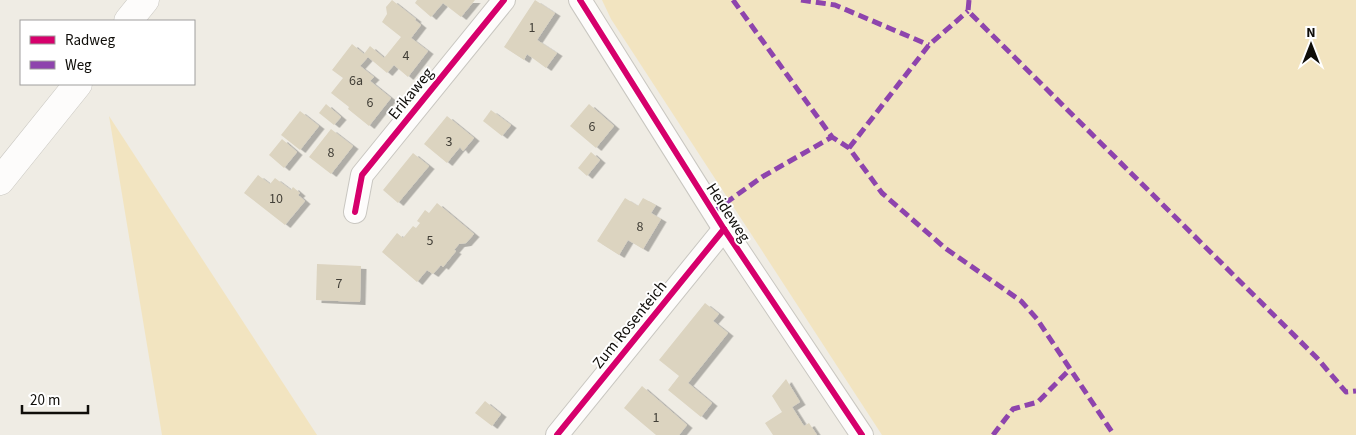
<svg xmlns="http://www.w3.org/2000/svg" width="1356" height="435" font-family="'Source Sans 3',sans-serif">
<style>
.green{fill:#f2e4c0}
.building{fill:#dcd4c0;filter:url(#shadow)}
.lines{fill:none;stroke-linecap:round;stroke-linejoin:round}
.street-casing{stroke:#c9c7c1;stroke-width:24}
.secondary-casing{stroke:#c9c7c1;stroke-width:29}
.street{stroke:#fdfcfb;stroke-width:22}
.secondary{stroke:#fdfcfb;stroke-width:28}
.quiet{stroke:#8e44ad;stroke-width:5;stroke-dasharray:10 5;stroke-linecap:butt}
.cycleway-casing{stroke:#fff;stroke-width:9}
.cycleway{stroke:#d6006c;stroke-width:6}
.labels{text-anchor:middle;stroke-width:4;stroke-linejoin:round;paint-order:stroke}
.number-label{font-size:14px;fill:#423f37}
.street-label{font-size:16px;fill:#0f0d09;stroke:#fff}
</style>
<defs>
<filter id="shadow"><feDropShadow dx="5.5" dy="3" stdDeviation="0" flood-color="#0004"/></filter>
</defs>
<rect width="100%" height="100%" fill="#efece4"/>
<!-- green -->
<g class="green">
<path d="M602,0H1356V435H882L611,19Z"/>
<path d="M109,116L317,435H162Z"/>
</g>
<!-- building -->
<g class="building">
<path d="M392,0L416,19L415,20L421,25L411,38L428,51L408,77L394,65L387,73L368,57L360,66L374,77L370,81L391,98L369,126L348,109L349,107L331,93L343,78L332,70L352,44L364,54L370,46L384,58L401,37L382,22L387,14L386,7Z"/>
<path d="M417,0H475L461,17L443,3L431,17L415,3Z"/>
<path d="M535,0L555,13L537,40L557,53L546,68L527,54L524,60L504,47Z"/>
<path d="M326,104L341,117L334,125L319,113Z"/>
<path d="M589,104L614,126L596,148L570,126Z"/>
<path d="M491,110L511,125L502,136L483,121Z"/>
<path d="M300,111L319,126L300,150L281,135Z"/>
<path d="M447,116L474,138L463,151L460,147L447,163L424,144Z"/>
<path d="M331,129L353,146L331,174L309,157Z"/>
<path d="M282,139L297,152L284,168L269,155Z"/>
<path d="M591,152L600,160L587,176L578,168Z"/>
<path d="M413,153L429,166L398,203L383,190Z"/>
<path d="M258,175L270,184L275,178L291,190L293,187L300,193L298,195L305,201L285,225L244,193Z"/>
<path d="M625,198L638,206L643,198L656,205L651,213L661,219L643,249L628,240L619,255L597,241Z"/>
<path d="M437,203L474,234L466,243L459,244L454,250L456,251L443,267L441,265L433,274L427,270L417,282L382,252L397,233L403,238L413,226L416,228L420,223L417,221L425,210L429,213Z"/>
<path d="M317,264L361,266L360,302L316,300Z"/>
<path d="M705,303L719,314L713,321L728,333L688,383L712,403L701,417L668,390L679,376L659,360Z"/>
<path d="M786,379L800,402L792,407L804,426L809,423L817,435H773L765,423L782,412L772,396Z"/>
<path d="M642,386L687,425L679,435H656L624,408Z"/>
<path d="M485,401L501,414L492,426L475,413Z"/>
</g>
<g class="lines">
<defs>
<g id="street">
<path d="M580,0L724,229L862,435"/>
<path d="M355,212L362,175L504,0"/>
<path d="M557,435L724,229"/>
</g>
<g id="secondary">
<path d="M128,21L145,0"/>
<path d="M0,181L78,84"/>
</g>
</defs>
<!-- street casing -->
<use href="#street" class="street-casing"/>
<!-- secondary casing -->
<use href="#secondary" class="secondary-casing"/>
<!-- street -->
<use href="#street" class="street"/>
<!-- secondary -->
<use href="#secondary" class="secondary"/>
<!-- quiet -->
<g class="quiet">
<path d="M733,0L832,137L849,148L882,193L945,248L1021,301L1037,319L1114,435"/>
<path d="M801,0L835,5L929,45"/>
<path d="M969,0L968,11L1317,358L1346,392L1356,391"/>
<path d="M849,148L929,45L968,11"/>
<path d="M713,212L762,177L832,137"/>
<path d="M993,435L1013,409L1038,402L1070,369"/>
</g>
<defs>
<g id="cycleway">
<path d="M580,0L724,229L862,435"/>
<path d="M355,212L362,175L504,0"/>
<path d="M557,435L724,229"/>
</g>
</defs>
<!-- cycleway casing -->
<use href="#cycleway" class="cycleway-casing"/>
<!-- cycleway -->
<use href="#cycleway" class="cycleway"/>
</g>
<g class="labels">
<!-- number labels -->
<g class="number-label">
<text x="532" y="32">1</text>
<text x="406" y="60">4</text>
<text x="356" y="85">6a</text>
<text x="370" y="107">6</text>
<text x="592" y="131">6</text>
<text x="449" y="146">3</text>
<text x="331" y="157">8</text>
<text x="276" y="203">10</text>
<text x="640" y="231">8</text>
<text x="430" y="245">5</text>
<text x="339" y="288">7</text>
<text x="656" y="422">1</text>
</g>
<!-- street labels -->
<g class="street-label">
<text transform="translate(410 93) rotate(-51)" y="6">Erikaweg</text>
<text transform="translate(729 212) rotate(57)" y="6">Heideweg</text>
<text transform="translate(629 324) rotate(-51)" y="6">Zum Rosenteich</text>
</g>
</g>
<!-- legend -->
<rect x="20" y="20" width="175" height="65" fill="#ffffff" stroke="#9f9e9d"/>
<rect x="30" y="36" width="25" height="8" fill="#d6006c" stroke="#9f9e9d"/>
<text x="65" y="45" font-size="15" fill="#0f0d09">Radweg</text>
<rect x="30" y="61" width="25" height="8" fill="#8e44ad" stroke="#9f9e9d"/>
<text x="65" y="70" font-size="15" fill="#0f0d09">Weg</text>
<!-- north arrow -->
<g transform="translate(1311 45)" stroke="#ffffff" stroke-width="4" paint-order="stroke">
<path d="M0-4L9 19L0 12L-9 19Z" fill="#0f0d09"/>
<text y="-8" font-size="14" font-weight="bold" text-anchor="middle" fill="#0f0d09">N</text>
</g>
<!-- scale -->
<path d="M22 405v8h66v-8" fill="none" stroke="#0f0d09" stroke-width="2.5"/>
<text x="30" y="405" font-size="15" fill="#0f0d09" stroke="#ffffff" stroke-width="4" paint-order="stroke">20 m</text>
</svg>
